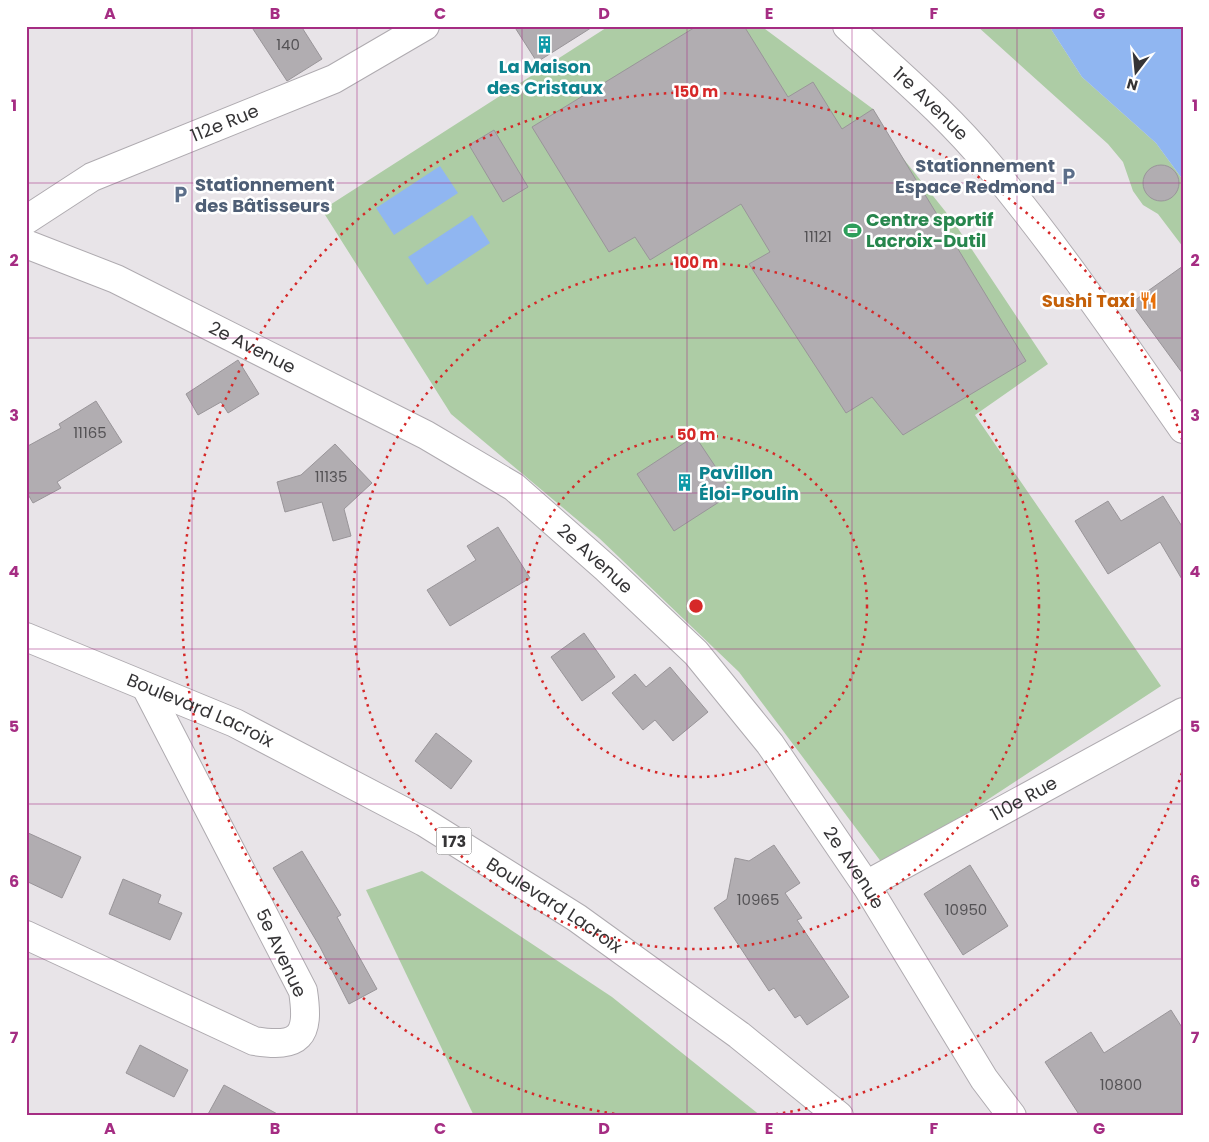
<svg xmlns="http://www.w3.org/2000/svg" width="1209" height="1142" font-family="Poppins,sans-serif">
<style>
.green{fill:#adcca5}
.water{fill:#90b6f1}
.building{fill:#b1adb1;stroke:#999599}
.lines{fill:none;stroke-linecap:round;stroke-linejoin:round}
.minor-casing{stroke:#afabb0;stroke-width:30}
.major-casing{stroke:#afabb0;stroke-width:30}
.minor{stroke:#fff;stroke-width:28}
.major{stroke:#fff;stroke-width:28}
.grid{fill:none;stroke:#a52d83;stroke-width:1;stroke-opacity:0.55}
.ring{fill:none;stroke:#d62828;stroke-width:2.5;stroke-dasharray:2.5 5}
.labels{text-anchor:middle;stroke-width:5;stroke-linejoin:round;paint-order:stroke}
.number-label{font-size:15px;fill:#545255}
.shield{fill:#fff;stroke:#727172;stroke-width:1}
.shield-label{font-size:16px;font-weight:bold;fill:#353436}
.culture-label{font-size:18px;font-weight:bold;fill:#0d838f;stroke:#fff}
.street-label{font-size:18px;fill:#353436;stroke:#fff}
.service-label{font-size:18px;font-weight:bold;fill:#4e5e75;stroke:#fff;text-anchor:end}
.leisure-label{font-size:18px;font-weight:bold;fill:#27864d;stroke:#fff;text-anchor:start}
.food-label{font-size:18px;font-weight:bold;fill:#c56008;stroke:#fff;text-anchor:end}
.centre{fill:#d62828;stroke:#fff;stroke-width:2.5}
.ring-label{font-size:15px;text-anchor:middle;font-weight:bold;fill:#d62828;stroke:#fff;stroke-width:5;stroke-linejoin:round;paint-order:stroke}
.neatline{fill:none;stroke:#a52d83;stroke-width:2}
.grid-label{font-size:16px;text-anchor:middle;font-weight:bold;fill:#a52d83}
</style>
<rect width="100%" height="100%" fill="#e8e4e8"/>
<!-- green -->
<g class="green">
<path d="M609,26H761L873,109L890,142L953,221L1048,364L975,415L1161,686L885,867L739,672L599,538L451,414L322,210Z"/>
<path d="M977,26H1049L1082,77L1156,143L1183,180V247L1158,214L1143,205L1133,191L1123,162L1108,144Z"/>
<path d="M422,871L612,997L761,1116H474L366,890Z"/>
</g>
<!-- water -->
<g class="water">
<path d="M1049,26H1183V180L1156,143L1082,77Z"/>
<path d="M440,166L458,193L394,235L376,208Z"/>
<path d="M472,215L490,243L427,285L408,257Z"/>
</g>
<!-- building -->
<g class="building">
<path d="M251,26H301L322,59L287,81Z"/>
<path d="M514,26H594L537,62Z"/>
<path d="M697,26H744L788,97L813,82L842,129L873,109L1026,361L903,435L872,397L846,413L749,264L770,252L741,204L650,260L635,237L609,252L532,127Z"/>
<path d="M494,130L528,187L503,202L469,145Z"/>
<circle cx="1161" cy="183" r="18"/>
<path d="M1183,266V374L1131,303Z"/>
<path d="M238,360L259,394L228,413L221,402L198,415L186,394Z"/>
<path d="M96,401L122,442L57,482L61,488L33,503L26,491V447L61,428L59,424Z"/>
<path d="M695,436L733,493L674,531L637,474Z"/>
<path d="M335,444L372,483L344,509L351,536L333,541L322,502L285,512L277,482L301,475Z"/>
<path d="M1163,496L1183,528V581L1160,542L1108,574L1075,521L1108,501L1121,521Z"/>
<path d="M498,527L530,578L450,626L427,590L476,560L467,546Z"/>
<path d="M584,633L615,677L582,701L551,657Z"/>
<path d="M670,667L708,712L673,741L655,720L643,730L612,693L635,674L646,687Z"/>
<path d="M436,733L472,761L451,789L415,761Z"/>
<path d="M26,832L81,857L62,898L26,881Z"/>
<path d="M774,845L800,883L785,893L802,918L797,920L849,997L807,1025L800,1015L795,1018L774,988L769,991L714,908L727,899L735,858L749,861Z"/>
<path d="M302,851L341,915L337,917L377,989L349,1004L320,947L273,868Z"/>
<path d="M970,865L1008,926L963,955L924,894Z"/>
<path d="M123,879L161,895L158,903L182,913L170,940L109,914Z"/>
<path d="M1171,1010L1183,1029V1116H1080L1045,1062L1091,1032L1104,1053Z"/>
<path d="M140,1045L188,1070L174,1097L126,1073Z"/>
<path d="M224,1085L281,1116H207Z"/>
</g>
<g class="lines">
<defs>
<g id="minor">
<path id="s1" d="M847,26C895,71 946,113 988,164C1058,248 1120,339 1183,429"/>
<path id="s2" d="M26,220L92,177L334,79L425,26"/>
<path id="s3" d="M26,244L116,279L426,435L514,487L607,569L696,653L770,744L866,885L984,1079L1012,1116"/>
<path id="s4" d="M866,885L1183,712"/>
<path d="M26,935L254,1041C300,1048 310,1037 303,991L146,687"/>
</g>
<g id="major">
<path id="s5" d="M26,637L235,723L424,822L577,918L739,1035L839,1116"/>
</g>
</defs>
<!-- minor casing -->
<use href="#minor" class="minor-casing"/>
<!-- major casing -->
<use href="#major" class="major-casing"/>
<!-- minor -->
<use href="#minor" class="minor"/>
<!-- major -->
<use href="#major" class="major"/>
</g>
<!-- grid -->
<path class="grid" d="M192,26V1116M357,26V1116M522,26V1116M687,26V1116M852,26V1116M1017,26V1116M26,183H1183M26,338H1183M26,493H1183M26,649H1183M26,804H1183M26,959H1183"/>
<!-- distance rings -->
<g class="ring">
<circle cx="696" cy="606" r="171"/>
<circle cx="696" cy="606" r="343"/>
<path d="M1182 773A514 514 0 0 1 763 1116M629 1116A514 514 0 1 1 1182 439"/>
</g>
<!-- icons -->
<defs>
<symbol id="building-bare" viewBox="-9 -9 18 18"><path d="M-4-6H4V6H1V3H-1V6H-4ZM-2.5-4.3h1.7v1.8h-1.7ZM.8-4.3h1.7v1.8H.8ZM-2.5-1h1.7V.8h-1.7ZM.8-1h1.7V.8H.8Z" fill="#0f9aa8" stroke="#fff" stroke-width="2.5" paint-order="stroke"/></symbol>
<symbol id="parking-bare" viewBox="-9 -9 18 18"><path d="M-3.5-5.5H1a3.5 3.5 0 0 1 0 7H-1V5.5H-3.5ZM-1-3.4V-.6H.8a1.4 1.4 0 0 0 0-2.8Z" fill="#5c6f8a" stroke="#fff" stroke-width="2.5" paint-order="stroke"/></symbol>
<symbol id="stadium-bare" viewBox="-9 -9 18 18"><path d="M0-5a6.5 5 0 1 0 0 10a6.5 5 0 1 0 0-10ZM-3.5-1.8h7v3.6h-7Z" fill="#2e9e5b" stroke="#fff" stroke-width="2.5" paint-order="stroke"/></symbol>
<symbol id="restaurant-bare" viewBox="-9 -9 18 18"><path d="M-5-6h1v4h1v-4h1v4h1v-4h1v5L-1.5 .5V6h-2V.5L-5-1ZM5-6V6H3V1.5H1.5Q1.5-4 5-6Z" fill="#e8710a" stroke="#fff" stroke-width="2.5" paint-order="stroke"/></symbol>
</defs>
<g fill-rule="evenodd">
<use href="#building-bare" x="532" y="32" width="25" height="25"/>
<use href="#parking-bare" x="1056" y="164" width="25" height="25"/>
<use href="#parking-bare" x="168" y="182" width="25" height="25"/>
<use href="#stadium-bare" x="840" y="218" width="25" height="25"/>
<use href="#restaurant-bare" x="1136" y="288" width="25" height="25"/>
<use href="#building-bare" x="672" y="470" width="25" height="25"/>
</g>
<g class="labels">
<!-- number labels -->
<g class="number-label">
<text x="288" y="50">140</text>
<text x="818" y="242">11121</text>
<text x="90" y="438">11165</text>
<text x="331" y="482">11135</text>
<text x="758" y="905">10965</text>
<text x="966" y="915">10950</text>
<text x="1121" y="1090">10800</text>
</g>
<!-- shield labels -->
<rect class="shield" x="436.5" y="827.5" width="35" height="27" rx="4"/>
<g class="shield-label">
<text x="454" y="847">173</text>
</g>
<!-- culture labels -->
<g class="culture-label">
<text x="545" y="73">La Maison<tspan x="545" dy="21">des Cristaux</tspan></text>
<text x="699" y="479" text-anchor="start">Pavillon<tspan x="699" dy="21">Éloi-Poulin</tspan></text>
</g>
<!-- street labels -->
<g class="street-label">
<text dy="6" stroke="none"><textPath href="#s1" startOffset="114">1re Avenue</textPath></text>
<text dy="6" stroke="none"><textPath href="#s2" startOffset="222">112e Rue</textPath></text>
<text dy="6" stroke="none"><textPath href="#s3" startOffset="249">2e Avenue</textPath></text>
<text dy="6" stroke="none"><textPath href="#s3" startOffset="654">2e Avenue</textPath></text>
<text dy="6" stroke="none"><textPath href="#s5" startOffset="189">Boulevard Lacroix</textPath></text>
<text dy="6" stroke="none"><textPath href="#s4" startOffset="180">110e Rue</textPath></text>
<text dy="6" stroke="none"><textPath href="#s3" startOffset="1059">2e Avenue</textPath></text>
<text dy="6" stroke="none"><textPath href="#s5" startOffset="594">Boulevard Lacroix</textPath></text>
<text transform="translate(281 953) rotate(65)" y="6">5e Avenue</text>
</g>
<!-- service labels -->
<g class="service-label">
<text x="1055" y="172">Stationnement<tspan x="1055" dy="21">Espace Redmond</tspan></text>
<text x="195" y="191" text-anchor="start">Stationnement<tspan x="195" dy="21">des Bâtisseurs</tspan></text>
</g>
<!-- leisure labels -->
<g class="leisure-label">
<text x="866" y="226">Centre sportif<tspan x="866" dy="21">Lacroix-Dutil</tspan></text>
</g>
<!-- food labels -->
<g class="food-label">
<text x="1135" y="307">Sushi Taxi</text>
</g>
</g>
<circle cx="696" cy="606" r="8" class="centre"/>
<g class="ring-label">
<text x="696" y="97">150 m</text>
<text x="696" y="268">100 m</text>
<text x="696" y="440">50 m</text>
</g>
<!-- border -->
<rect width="1209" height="1142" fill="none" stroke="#ffffff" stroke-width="55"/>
<!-- north arrow -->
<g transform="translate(1136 72) rotate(196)" stroke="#ffffff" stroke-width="4" paint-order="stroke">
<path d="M0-4L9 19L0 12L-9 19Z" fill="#353436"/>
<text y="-8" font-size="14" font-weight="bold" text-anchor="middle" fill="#353436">N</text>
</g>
<rect x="28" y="28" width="1154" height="1086" class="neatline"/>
<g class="grid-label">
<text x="110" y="19">A</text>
<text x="275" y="19">B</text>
<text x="440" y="19">C</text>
<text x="604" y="19">D</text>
<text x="769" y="19">E</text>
<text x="934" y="19">F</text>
<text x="1099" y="19">G</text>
<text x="14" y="111">1</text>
<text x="1195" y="111">1</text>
<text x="14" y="266">2</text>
<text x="1195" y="266">2</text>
<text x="14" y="421">3</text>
<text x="1195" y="421">3</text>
<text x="14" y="577">4</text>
<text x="1195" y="577">4</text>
<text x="14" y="732">5</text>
<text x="1195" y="732">5</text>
<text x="14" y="887">6</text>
<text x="1195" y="887">6</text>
<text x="14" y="1043">7</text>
<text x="1195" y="1043">7</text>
<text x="110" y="1134">A</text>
<text x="275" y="1134">B</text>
<text x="440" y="1134">C</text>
<text x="604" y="1134">D</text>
<text x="769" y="1134">E</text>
<text x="934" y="1134">F</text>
<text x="1099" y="1134">G</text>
</g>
</svg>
